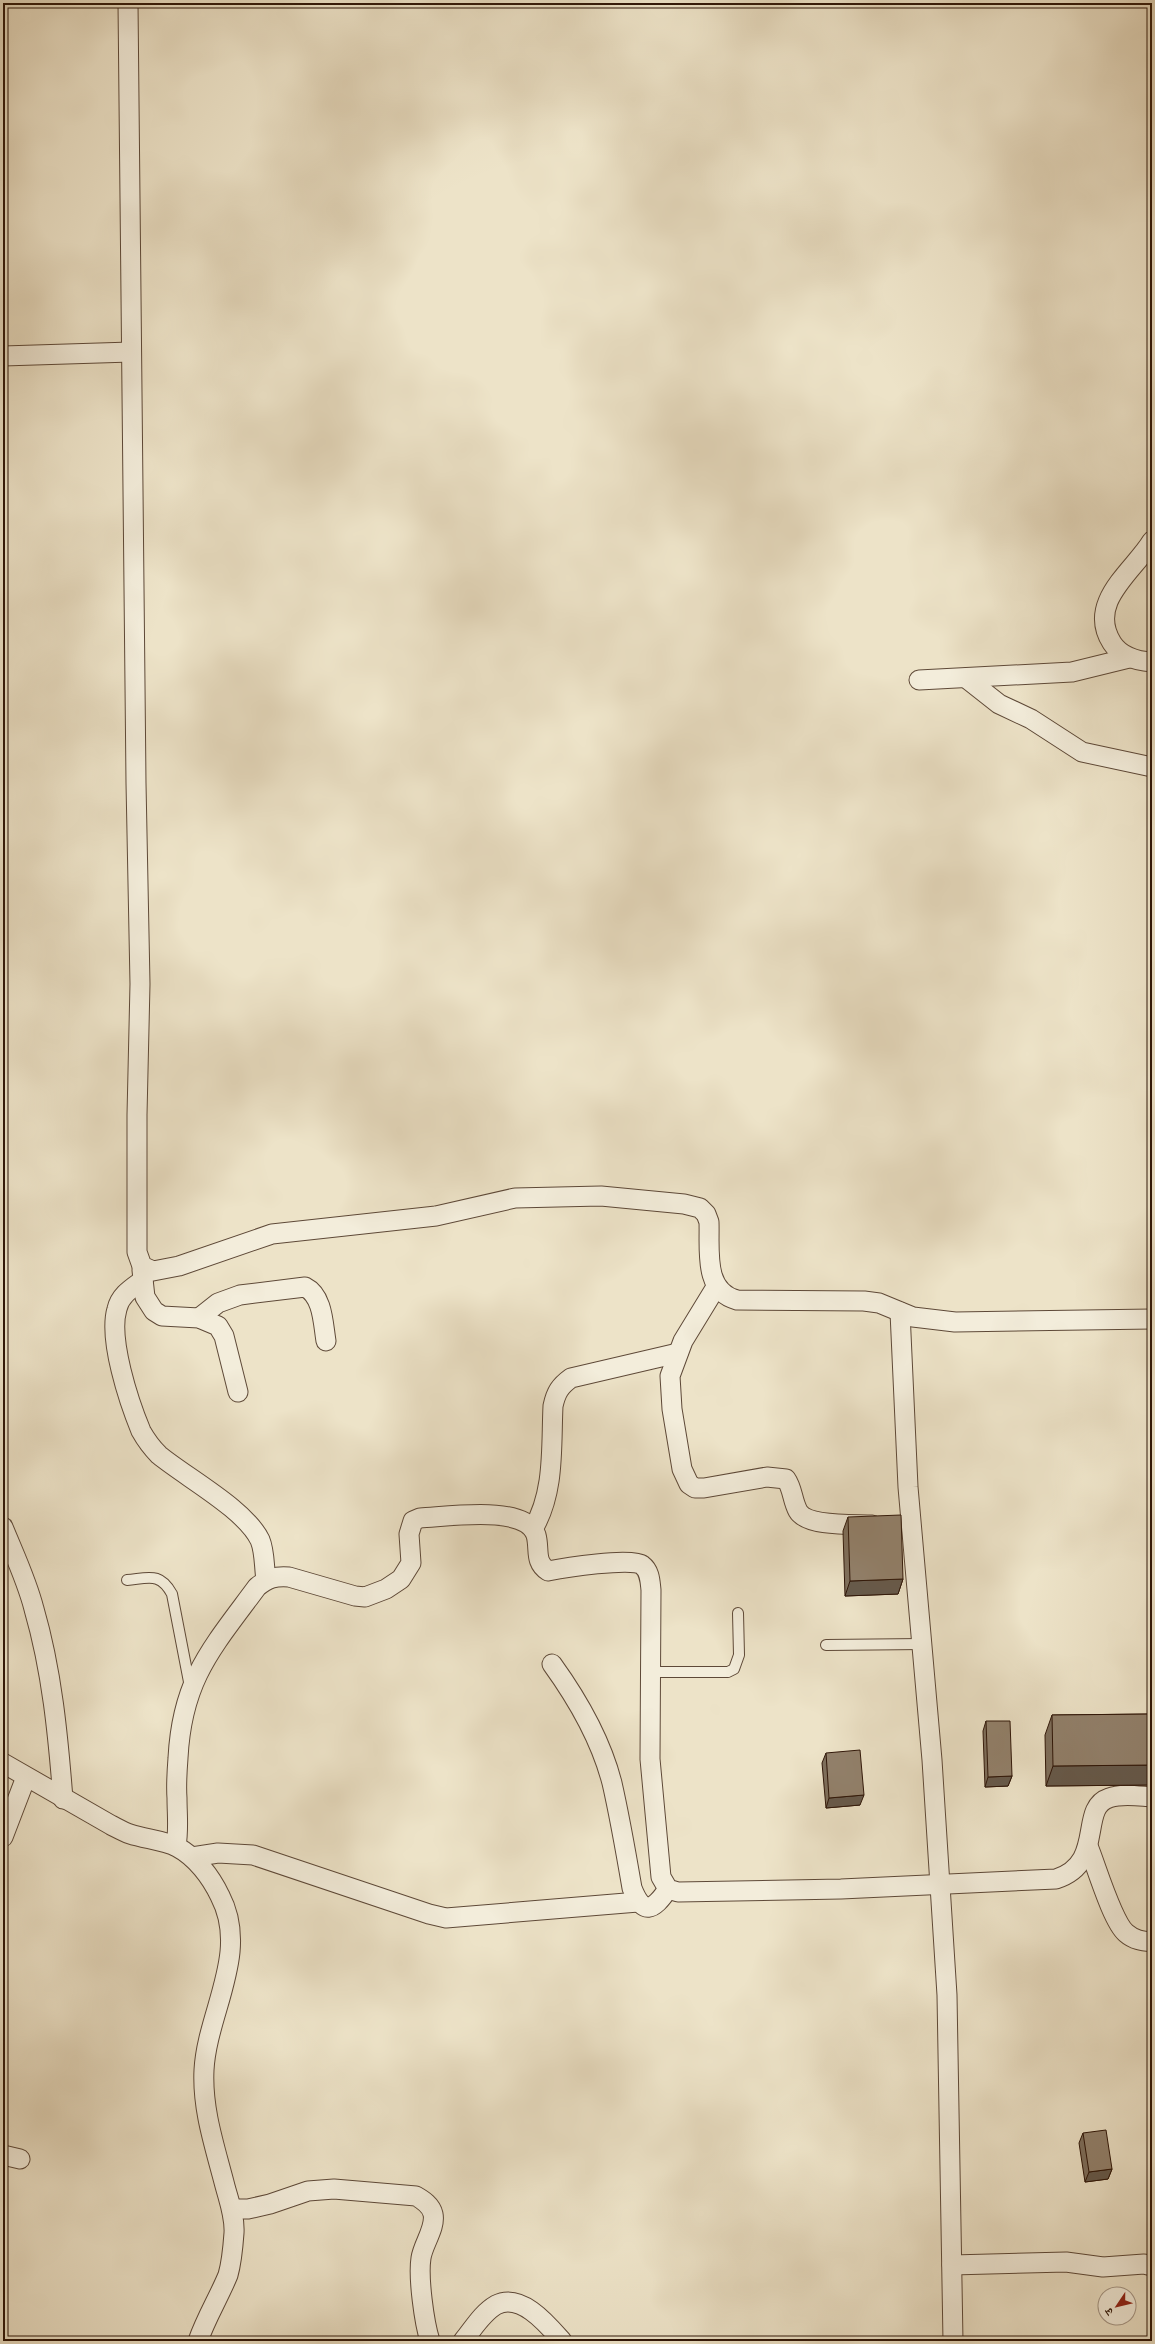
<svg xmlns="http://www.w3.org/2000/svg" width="1155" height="2344" font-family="Vollkorn,'Noto Serif Devanagari',serif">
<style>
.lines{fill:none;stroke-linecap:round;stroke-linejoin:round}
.service-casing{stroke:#5e4938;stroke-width:12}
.minor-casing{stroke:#5e4938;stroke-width:21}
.service{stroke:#f3eddb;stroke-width:10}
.minor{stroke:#f3eddb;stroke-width:19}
.wall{fill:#7e6f5d;stroke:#2f1608}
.shaded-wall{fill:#665a4c;stroke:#2f1608}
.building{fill:#92816c;stroke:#2f1608}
</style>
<rect width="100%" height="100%" fill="#ede3c8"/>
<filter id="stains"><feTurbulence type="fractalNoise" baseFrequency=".005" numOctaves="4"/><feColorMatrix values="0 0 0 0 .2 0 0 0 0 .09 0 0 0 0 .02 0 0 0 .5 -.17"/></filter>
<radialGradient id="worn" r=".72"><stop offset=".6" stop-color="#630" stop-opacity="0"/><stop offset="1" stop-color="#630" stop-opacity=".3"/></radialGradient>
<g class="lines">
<defs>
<g id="service">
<path d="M127,1580C149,1578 160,1572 172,1594L190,1687"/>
<path d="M826,1645L922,1644"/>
<path d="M649,1672H728L734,1669L739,1655L738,1613"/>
</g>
<g id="minor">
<path d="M128,3L136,783L140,984L137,1115V1252L142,1266L153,1271L179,1266L272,1234L436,1216L515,1198L601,1196L684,1204L700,1208L706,1214L709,1222C710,1250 703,1291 737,1300L864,1301L879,1303L913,1317L955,1322L1152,1319"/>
<path d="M3,356L131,352"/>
<path d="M1152,541C1134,571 1086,602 1112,643C1121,657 1136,661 1152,662"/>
<path d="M966,678L999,704L1031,719L1082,752L1152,767"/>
<path d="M919,680L1072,672L1129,658"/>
<path d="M142,1270L145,1297L154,1311L162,1316L199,1318L218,1326L224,1336L238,1392"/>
<path d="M143,1280C132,1288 120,1295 117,1309C108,1339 129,1402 141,1431C146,1440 152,1448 159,1455C187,1478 245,1509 260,1540C265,1552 264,1567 266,1580"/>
<path d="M716,1287L683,1341L670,1376L672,1409L682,1469L689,1484L695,1488H704L767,1477L786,1479C793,1489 792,1500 798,1511C807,1527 855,1524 872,1525"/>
<path d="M900,1312L908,1487L932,1760L947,1995L953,2341"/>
<path d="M199,1318L218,1303L240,1295L305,1287C323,1296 323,1323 326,1341"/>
<path d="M3,1527C14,1554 27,1581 34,1609C52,1671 58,1735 63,1799"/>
<path d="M533,1529C555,1492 551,1447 553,1406C556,1392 560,1386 571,1378L678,1353"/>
<path d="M552,1664C578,1700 601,1740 612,1783C620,1818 626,1853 632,1888C643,1916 653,1911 668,1889"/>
<path d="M3,1763L111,1825C117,1828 124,1832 130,1834C145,1839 163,1840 177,1847C196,1857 211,1877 220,1896C250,1953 207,2012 204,2070C202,2110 215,2147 225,2186C229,2201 235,2217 234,2233C233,2247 232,2261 228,2275C219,2297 206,2318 198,2341"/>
<path d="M3,1837L26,1777"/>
<path d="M176,1846C179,1829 177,1815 177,1798C176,1785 177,1771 178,1758C182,1679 212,1648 257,1587C268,1578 275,1576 289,1577L355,1596L365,1597L386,1589L401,1579L411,1563L409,1534L413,1521L420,1518C446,1517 526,1504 536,1535C540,1549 534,1562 548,1571C563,1568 632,1557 642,1565C650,1571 650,1581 651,1590L650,1759L661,1877L668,1889L678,1892L841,1889L1056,1879C1106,1863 1078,1808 1109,1798C1122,1793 1138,1796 1152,1797"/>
<path d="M1088,1846C1096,1865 1112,1921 1126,1933C1134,1940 1142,1941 1152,1942"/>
<path d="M192,1857L218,1853L253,1855L429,1914L446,1918L638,1902"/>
<path d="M3,2155L20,2159"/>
<path d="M232,2209H248L270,2204L308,2191L334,2189L416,2196C423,2200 431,2205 433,2214C436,2228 423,2244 421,2258C418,2277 424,2322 430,2341"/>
<path d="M952,2265L1066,2262L1103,2267L1144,2264L1152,2266"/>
<path d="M463,2341C473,2329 482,2313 496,2305C521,2292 548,2325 562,2341"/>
</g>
</defs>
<!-- service casing -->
<use href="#service" class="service-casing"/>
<!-- minor casing -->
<use href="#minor" class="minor-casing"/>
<!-- service -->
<use href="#service" class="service"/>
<!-- minor -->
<use href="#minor" class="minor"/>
</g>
<!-- wall -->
<g class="wall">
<path d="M848,1517L903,1579L898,1594L845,1596L843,1531Z"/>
<path d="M1152,1714V1773L1148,1785L1046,1786L1045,1735L1052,1715Z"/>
<path d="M986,1721L1012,1776L1008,1786L985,1787L983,1731Z"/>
<path d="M826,1753L860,1805L826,1808L822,1763Z"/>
<path d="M1083,2133L1112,2169L1108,2179L1085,2182L1079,2143Z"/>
</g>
<!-- shaded-wall -->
<g class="shaded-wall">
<path d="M903,1579L898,1594L845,1596L850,1581Z"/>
<path d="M1152,1765V1773L1148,1785L1046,1786L1053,1766Z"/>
<path d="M1012,1776L1008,1786L985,1787L988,1777Z"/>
<path d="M864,1795L860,1805L826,1808L829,1798Z"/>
<path d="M1112,2169L1108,2179L1085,2182L1089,2172Z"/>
</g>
<!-- building -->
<g class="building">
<path d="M901,1515L903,1579L850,1581L848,1517Z"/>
<path d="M1152,1714V1765L1053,1766L1052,1715Z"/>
<path d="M986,1721H1010L1012,1776L988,1777Z"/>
<path d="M860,1750L864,1795L829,1798L826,1753Z"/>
<path d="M1106,2130L1112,2169L1089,2172L1083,2133Z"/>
</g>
<!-- margin -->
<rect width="1155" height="2344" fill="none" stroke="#ede3c8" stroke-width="16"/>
<rect x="4" y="4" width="1147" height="2336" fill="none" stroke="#2f1608" stroke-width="2"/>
<rect x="8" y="8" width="1139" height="2328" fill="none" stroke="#2f1608"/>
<!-- north arrow -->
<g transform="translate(1117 2306) rotate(235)"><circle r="19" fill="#f3eddb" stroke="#a59787"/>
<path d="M0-3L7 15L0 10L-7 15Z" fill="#8f2418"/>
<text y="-6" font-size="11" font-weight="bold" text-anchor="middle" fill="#2f1608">उ</text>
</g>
<rect width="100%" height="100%" filter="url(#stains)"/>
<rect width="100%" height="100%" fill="url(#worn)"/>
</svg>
